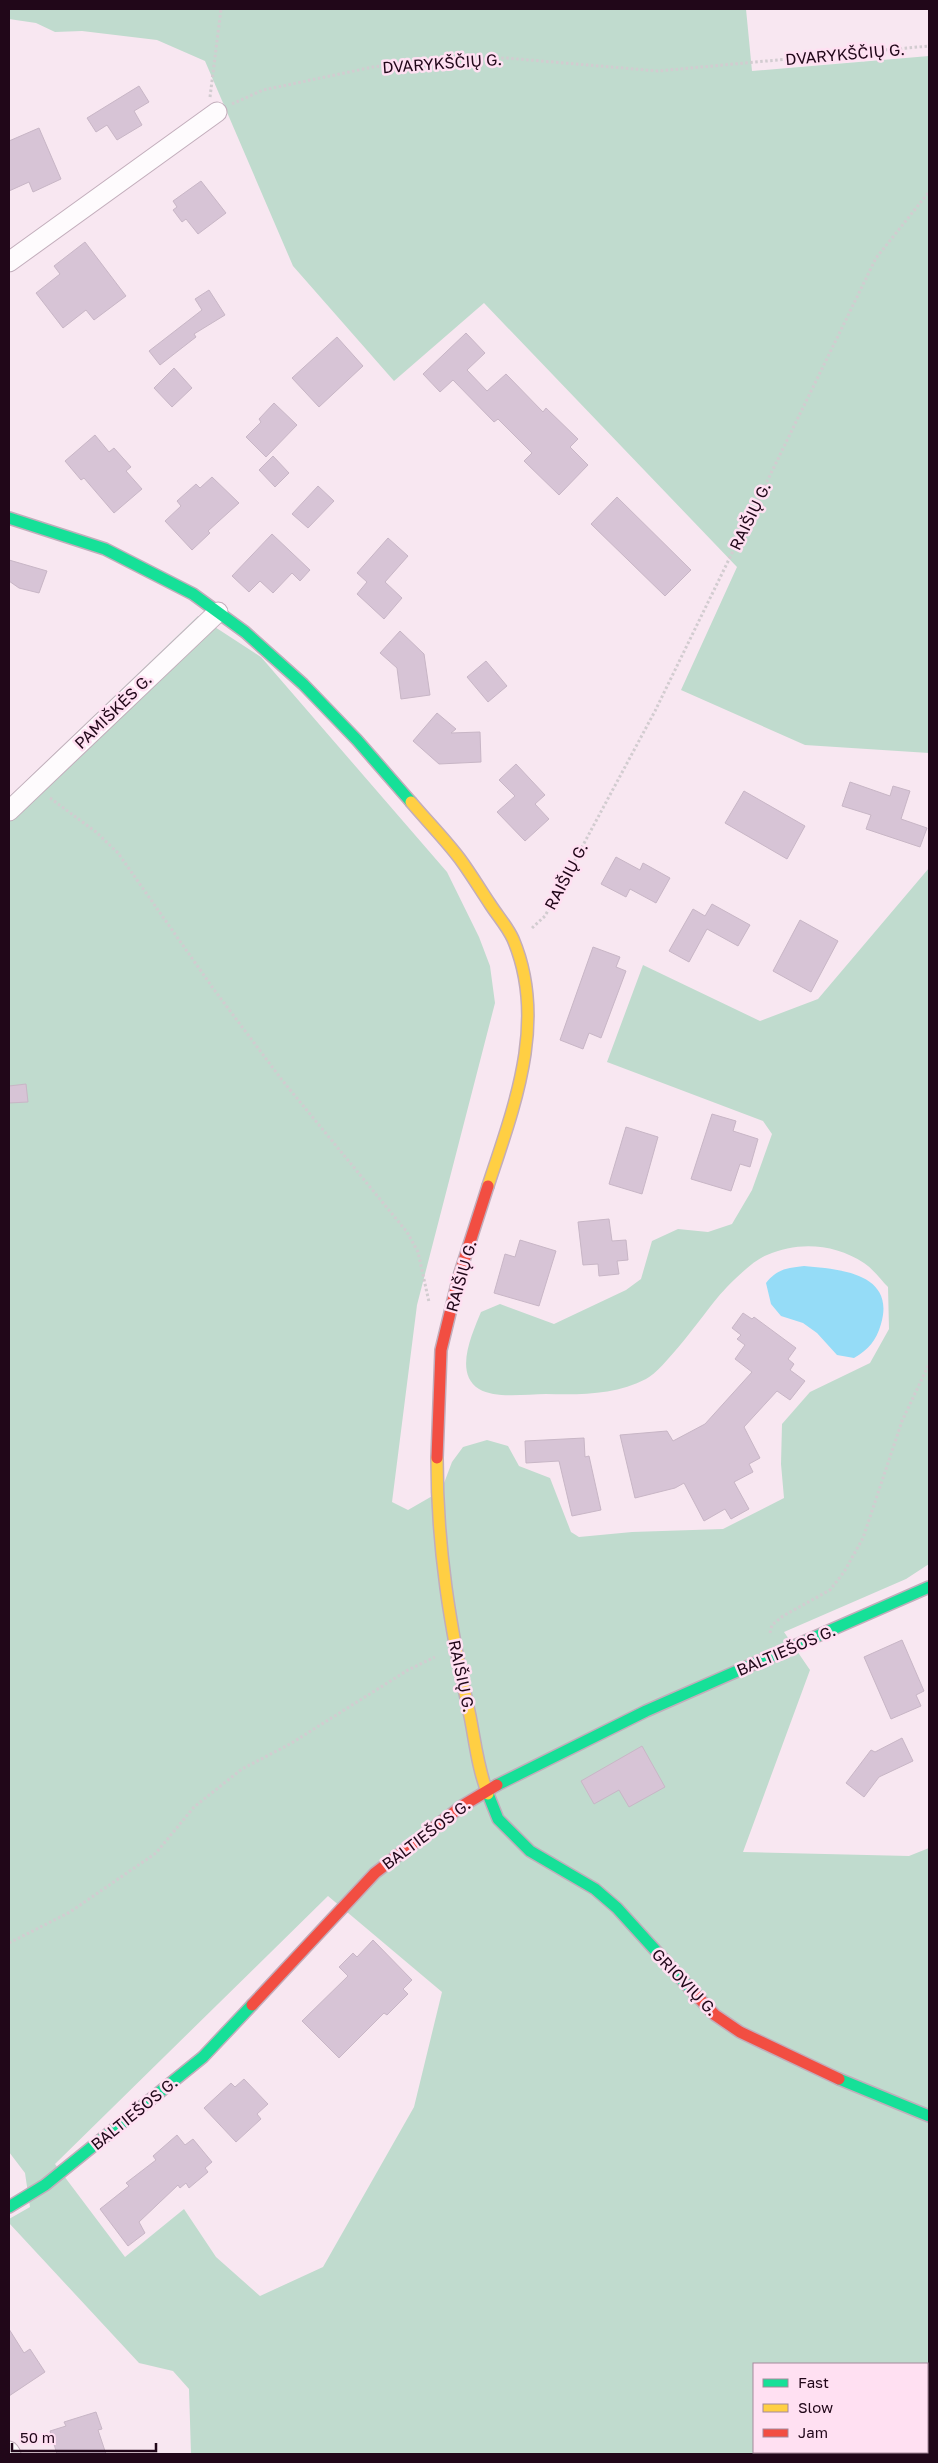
<svg xmlns="http://www.w3.org/2000/svg" width="938" height="2463" font-family="'Golos Text',sans-serif">
<style>
.green{fill:#c0dbce;fill-rule:evenodd}
.water{fill:#95dcf7}
.building{fill:#d7c4d6;stroke:#c8b6c6}
.lines{fill:none;stroke-linecap:round;stroke-linejoin:round}
.street-casing{stroke:#c2adbb;stroke-width:21}
.fast-casing{stroke:#c2adbb;stroke-width:14}
.slow-casing{stroke:#c2adbb;stroke-width:14}
.jam-casing{stroke:#c2adbb;stroke-width:14}
.path{stroke:#d2ccd0;stroke-width:3;stroke-dasharray:2.5 2.5;stroke-linecap:butt}
.street{stroke:#fefbfd;stroke-width:19}
.fast{stroke:#16e098;stroke-width:11}
.slow{stroke:#ffcf43;stroke-width:11}
.jam{stroke:#f24e42;stroke-width:11}
.labels{text-anchor:middle;stroke-width:5;stroke-linejoin:round;paint-order:stroke}
.street-label{font-size:16px;fill:#210719;stroke:#ffe0f2}
</style>
<rect width="100%" height="100%" fill="#f8e7f1"/>
<!-- green -->
<g class="green">
<path d="M9,9H746L752,71L929,56V753L805,745L681,690L737,567L484,303L394,381L293,266L205,61L157,40L82,31L55,32L36,23L9,19Z"/>
<path d="M198,616L261,657L447,872L479,937L490,966L495,1003L417,1305L392,1502L408,1510L441,1491L452,1462L463,1447L487,1440L508,1446L519,1466L550,1478L571,1532L579,1537L632,1532L723,1529L784,1498L781,1464L782,1424L810,1392L870,1363L889,1329L888,1287C881,1280 873,1269 864,1263C835,1244 799,1241 767,1255C752,1261 729,1284 718,1297C703,1315 664,1370 646,1379C616,1395 579,1395 546,1394C526,1394 496,1399 479,1389C453,1373 473,1332 481,1312L500,1304L554,1324L626,1290L641,1279L652,1241L678,1229L708,1232L732,1224L752,1190L772,1134L763,1121L607,1062L643,965L760,1021L818,999L929,868V1564L906,1579L784,1632L810,1670L743,1852L909,1856L929,1848V2454H191L189,2389L173,2371L139,2363L9,2223V2219L30,2207L25,2173L9,2152V797ZM328,1896L442,1992L414,2107L323,2267L260,2296L216,2257L184,2209L125,2257L55,2164ZM754,2364H927V2452H754Z"/>
</g>
<!-- water -->
<path class="water" d="M804,1266C839,1269 896,1273 881,1324C876,1341 869,1349 854,1358L837,1355L817,1333L803,1323L781,1316L771,1304L766,1283C777,1269 787,1268 804,1266Z"/>
<!-- building -->
<g class="building">
<path d="M139,86L149,102L134,111L142,125L117,140L107,125L96,132L87,118Z"/>
<path d="M39,128L61,179L33,192L29,182L9,191V141Z"/>
<path d="M201,181L226,213L198,234L186,219L182,222L173,210L177,207L173,201Z"/>
<path d="M85,242L126,296L94,320L86,310L63,328L36,293L60,274L54,266Z"/>
<path d="M209,290L225,315L194,334L196,337L160,365L149,351L202,310L195,299Z"/>
<path d="M466,333L485,353L467,370L487,391L506,374L543,412L546,408L578,439L570,447L588,465L559,495L524,461L532,453L498,419L494,422L453,380L440,392L423,374Z"/>
<path d="M337,337L363,366L319,407L292,378Z"/>
<path d="M174,368L192,388L172,407L154,388Z"/>
<path d="M274,403L297,425L266,457L246,437L261,422L259,419Z"/>
<path d="M95,435L109,452L114,448L131,467L126,471L142,489L114,513L84,478L81,480L65,461Z"/>
<path d="M273,456L289,473L275,487L259,470Z"/>
<path d="M212,477L239,503L208,531L210,533L192,550L165,521L181,506L177,501L196,484L200,488Z"/>
<path d="M318,486L334,501L308,528L292,514Z"/>
<path d="M617,497L691,570L665,596L591,524Z"/>
<path d="M272,534L310,570L300,581L292,573L273,593L260,581L249,592L232,576Z"/>
<path d="M388,538L408,556L385,582L402,598L384,619L357,594L367,582L357,573Z"/>
<path d="M9,560L47,571L39,593L19,588L9,581Z"/>
<path d="M400,631L424,654L430,695L401,699L397,668L380,653Z"/>
<path d="M486,661L507,686L488,702L467,677Z"/>
<path d="M437,713L456,729L451,733L480,732L481,762L439,764L413,741Z"/>
<path d="M516,764L545,795L535,804L549,819L525,841L497,812L515,796L499,780Z"/>
<path d="M850,782L890,796L893,786L910,791L901,819L927,828L920,847L866,829L871,815L842,806Z"/>
<path d="M744,791L805,826L787,859L725,823Z"/>
<path d="M616,857L640,870L643,863L670,878L656,903L630,889L626,897L601,884Z"/>
<path d="M712,904L750,925L738,946L707,929L689,962L669,951L693,909L705,916Z"/>
<path d="M800,920L838,941L811,992L773,971Z"/>
<path d="M593,947L620,957L616,967L626,971L601,1038L589,1033L583,1049L560,1040Z"/>
<path d="M26,1084L28,1102L9,1103V1086Z"/>
<path d="M712,1114L736,1121L733,1131L758,1139L750,1167L740,1164L731,1191L691,1179Z"/>
<path d="M626,1127L658,1137L642,1194L609,1184Z"/>
<path d="M609,1219L612,1241L626,1240L628,1260L617,1261L619,1274L599,1276L598,1264L583,1265L578,1222Z"/>
<path d="M520,1240L556,1251L539,1306L494,1293L505,1254L515,1257Z"/>
<path d="M743,1313L752,1319L754,1317L796,1348L788,1359L794,1364L790,1370L805,1381L790,1400L777,1391L744,1427L760,1458L749,1464L753,1472L734,1482L749,1509L731,1519L725,1509L704,1521L684,1483L675,1488L635,1498L620,1435L667,1431L673,1441L705,1424L752,1372L735,1359L745,1345L737,1339L741,1335L732,1328Z"/>
<path d="M584,1438L585,1457L589,1456L601,1510L572,1516L559,1461L526,1463L525,1441Z"/>
<path d="M902,1640L924,1691L916,1695L921,1706L891,1719L864,1657Z"/>
<path d="M902,1738L913,1761L879,1777L864,1797L846,1783L871,1750L875,1752Z"/>
<path d="M642,1746L665,1787L629,1807L619,1790L594,1804L581,1781Z"/>
<path d="M373,1940L412,1980L403,1989L408,1994L387,2015L384,2013L339,2058L302,2021L348,1976L339,1967L353,1953L357,1957Z"/>
<path d="M244,2079L268,2104L257,2114L261,2119L236,2142L204,2108L231,2083L235,2087Z"/>
<path d="M177,2135L185,2145L193,2139L212,2162L205,2168L208,2172L189,2188L186,2183L180,2188L178,2185L139,2222L145,2233L128,2246L100,2209L129,2186L126,2183L156,2160L153,2156Z"/>
<path d="M9,2329L24,2353L30,2349L45,2372L9,2396Z"/>
<path d="M96,2412L102,2429L98,2430L106,2454H57L50,2431L66,2426L64,2422Z"/>
</g>
<g class="lines">
<defs>
<g id="street">
<path d="M9,262L217,112"/>
<path d="M9,811L218,612"/>
<path d="M9,2451L11,2454"/>
</g>
<g id="fast">
<path d="M9,518L105,549L193,594L245,632L303,684L357,740L411,802"/>
<path d="M497,1785L646,1711L929,1587"/>
<path d="M488,1794L498,1819L530,1851L595,1889L617,1908L696,1995"/>
<path d="M839,2079L929,2116"/>
<path d="M9,2207L45,2185L203,2057L252,2005"/>
</g>
<g id="slow">
<path d="M411,802C427,821 445,839 460,859C471,874 480,889 490,904C497,915 507,926 513,939C548,1021 514,1107 488,1186"/>
<path d="M437,1458C437,1549 450,1627 470,1716C475,1741 478,1770 488,1794"/>
</g>
<g id="jam">
<path d="M437,1458L441,1350L459,1276L488,1186"/>
<path d="M696,1995L715,2015L740,2032L839,2079"/>
<path d="M252,2005L375,1873L462,1806L497,1785"/>
</g>
</defs>
<!-- street casing -->
<use href="#street" class="street-casing"/>
<!-- fast casing -->
<use href="#fast" class="fast-casing"/>
<!-- slow casing -->
<use href="#slow" class="slow-casing"/>
<!-- jam casing -->
<use href="#jam" class="jam-casing"/>
<!-- path -->
<g class="path">
<path d="M210,97L221,9"/>
<path d="M232,104L263,90L373,67L439,60L506,58L658,71L929,46"/>
<path d="M50,798L96,832L118,853L215,991L282,1080L407,1232L418,1252L429,1302"/>
<path d="M532,928L545,916L655,711L876,258L929,192"/>
<path d="M770,1633L772,1625L783,1616L830,1590L844,1572L863,1538L902,1421L929,1364"/>
<path d="M9,1943L70,1912L156,1853L194,1807L242,1769L290,1744L408,1670L435,1657"/>
</g>
<!-- street -->
<use href="#street" class="street"/>
<!-- fast -->
<use href="#fast" class="fast"/>
<!-- slow -->
<use href="#slow" class="slow"/>
<!-- jam -->
<use href="#jam" class="jam"/>
</g>
<g class="labels">
<!-- street labels -->
<g class="street-label">
<text transform="translate(845 54) rotate(-5)" y="6">DVARYKŠČIŲ G.</text>
<text transform="translate(442 63) rotate(-4)" y="6">DVARYKŠČIŲ G.</text>
<text transform="translate(750 516) rotate(-64)" y="6">RAIŠIŲ G.</text>
<text transform="translate(113 711) rotate(-44)" y="6">PAMIŠKĖS G.</text>
<text transform="translate(566 876) rotate(-62)" y="6">RAIŠIŲ G.</text>
<text transform="translate(461 1276) rotate(-74)" y="6">RAIŠIŲ G.</text>
<text transform="translate(786 1650) rotate(-23)" y="6">BALTIEŠOS G.</text>
<text transform="translate(462 1676) rotate(78)" y="6">RAIŠIŲ G.</text>
<text transform="translate(426 1834) rotate(-37)" y="6">BALTIEŠOS G.</text>
<text transform="translate(685 1982) rotate(46)" y="6">GRIOVIŲ G.</text>
<text transform="translate(134 2113) rotate(-39)" y="6">BALTIEŠOS G.</text>
</g>
</g>
<!-- border -->
<rect width="938" height="2463" fill="none" stroke="#210719" stroke-width="20"/>
<!-- legend -->
<rect x="753" y="2363" width="175" height="90" fill="#ffe0f2" stroke="#a6899b"/>
<rect x="763" y="2379" width="25" height="8" fill="#16e098" stroke="#a6899b"/>
<text x="798" y="2388" font-size="15" fill="#210719">Fast</text>
<rect x="763" y="2404" width="25" height="8" fill="#ffcf43" stroke="#a6899b"/>
<text x="798" y="2413" font-size="15" fill="#210719">Slow</text>
<rect x="763" y="2429" width="25" height="8" fill="#f24e42" stroke="#a6899b"/>
<text x="798" y="2438" font-size="15" fill="#210719">Jam</text>
<!-- scale -->
<path d="M12 2443v8h144v-8" fill="none" stroke="#210719" stroke-width="2.5"/>
<text x="20" y="2443" font-size="15" fill="#210719" stroke="#ffe0f2" stroke-width="4" paint-order="stroke">50 m</text>
</svg>
